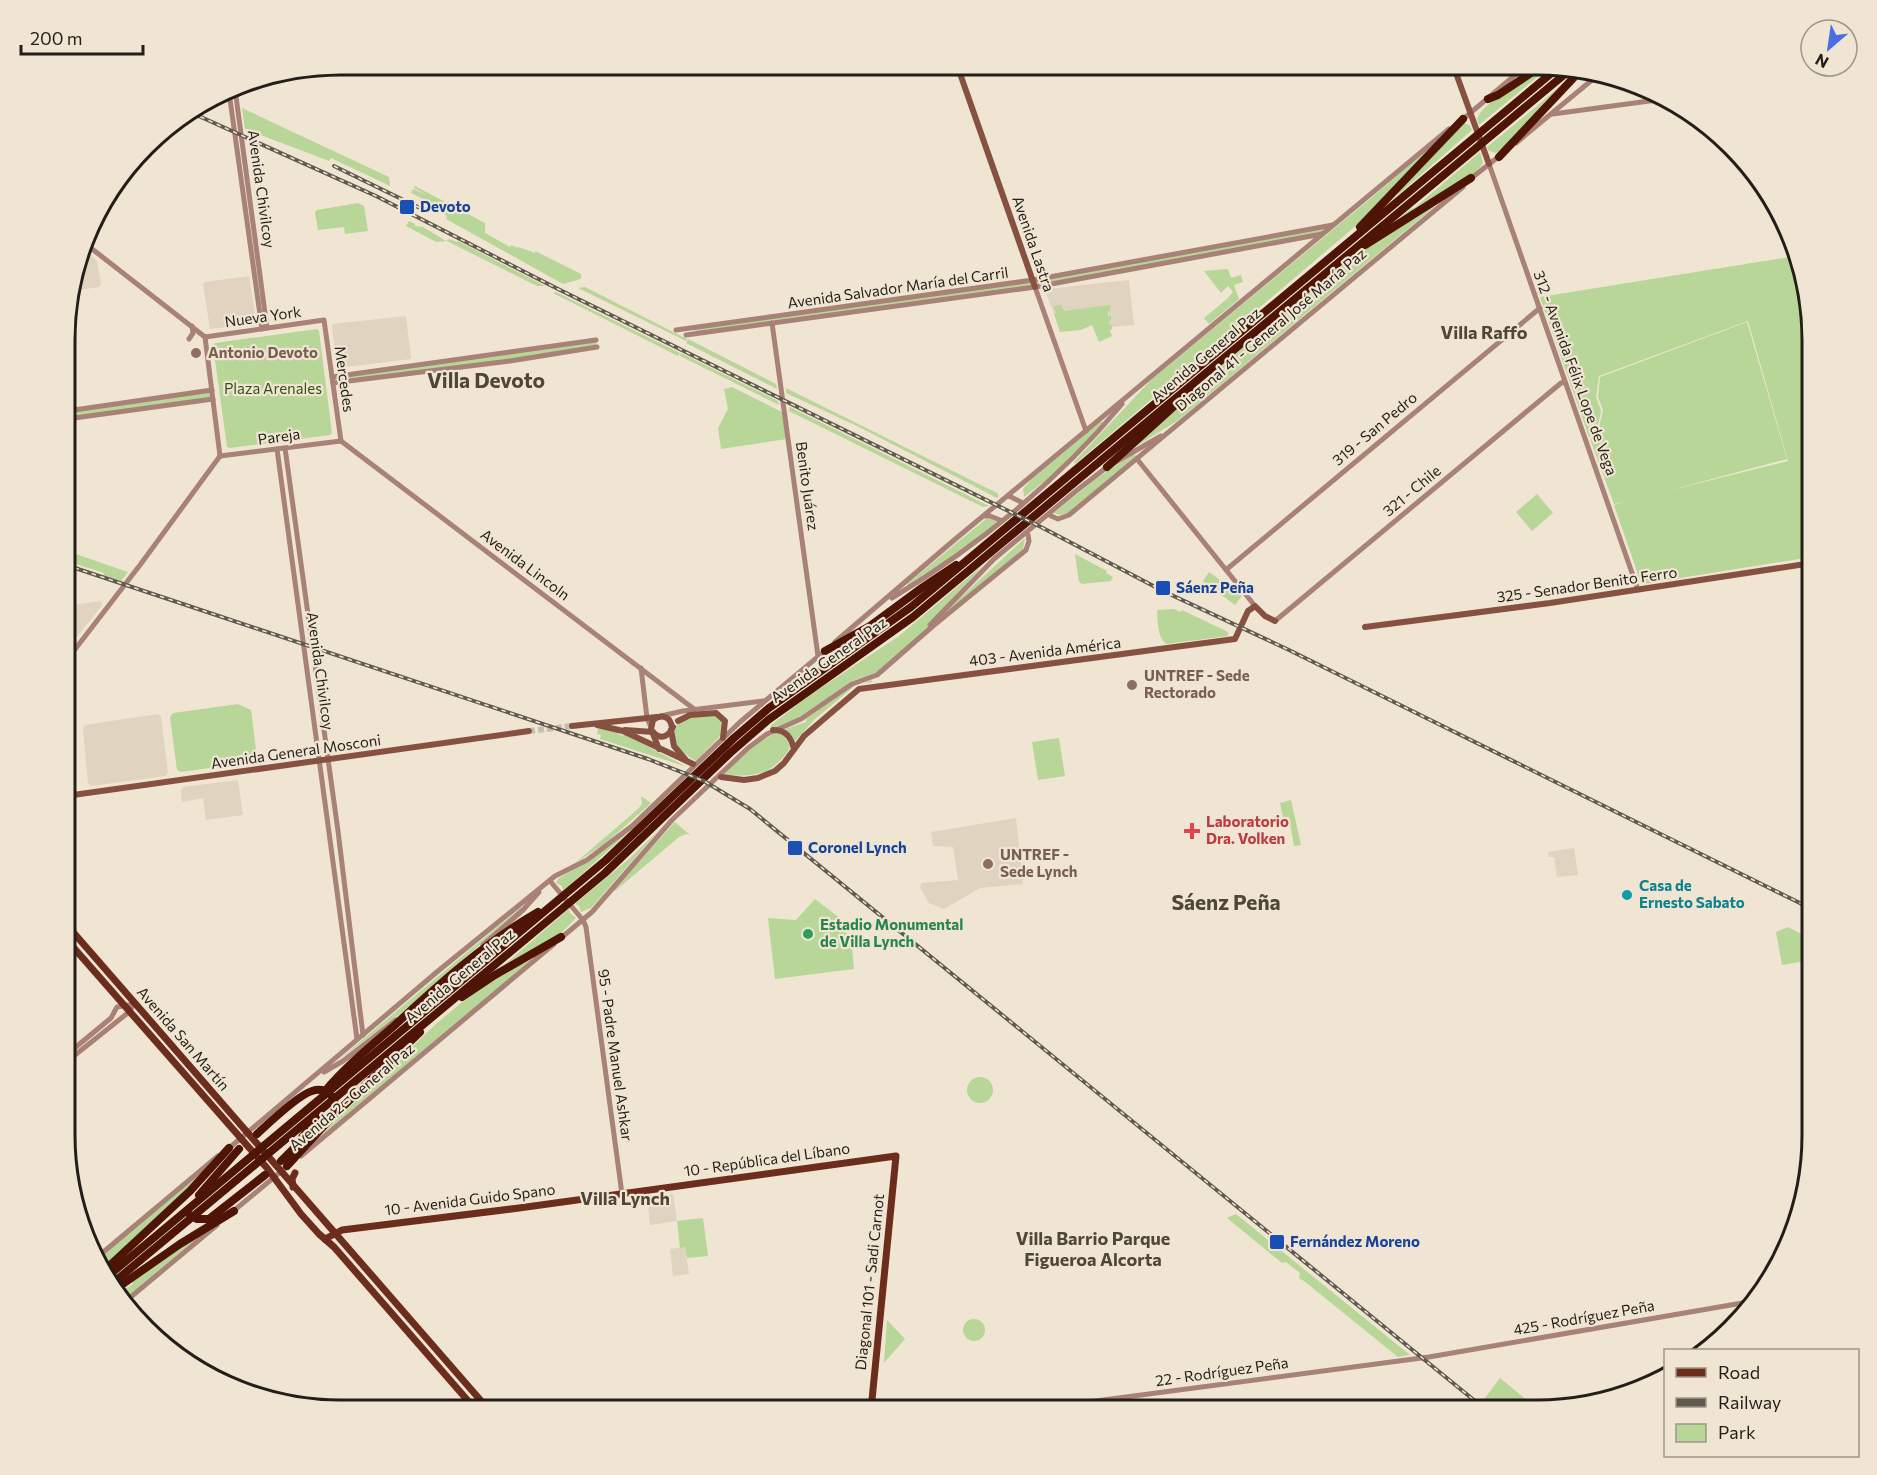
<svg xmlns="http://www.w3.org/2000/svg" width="1877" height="1475" font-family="Commissioner,sans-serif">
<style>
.education{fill:#e0d3c0}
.medical{fill:#e1d3c0}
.green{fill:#b8d697}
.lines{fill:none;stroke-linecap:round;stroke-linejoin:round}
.secondary-tunnel{stroke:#c7bdad;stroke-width:6;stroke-dasharray:6 3;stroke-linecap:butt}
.tertiary{stroke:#a88177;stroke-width:5}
.secondary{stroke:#875142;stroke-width:6}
.primary{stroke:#6d2d1c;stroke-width:7}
.motorway{stroke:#4e1405;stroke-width:8}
.rail-casing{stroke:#605a4f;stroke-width:4}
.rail{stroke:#f0e5d2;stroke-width:1.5;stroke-dasharray:4.5;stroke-linecap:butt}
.transit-dot{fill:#1a4fb4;stroke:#f0e5d2;stroke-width:2}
.education-dot{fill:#8d6e63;stroke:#f0e5d2;stroke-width:2}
.health-dot{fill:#e0444e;stroke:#f0e5d2;stroke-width:2}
.culture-dot{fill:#0f9aa8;stroke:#f0e5d2;stroke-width:2}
.leisure-dot{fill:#2e9e5b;stroke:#f0e5d2;stroke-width:2}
.labels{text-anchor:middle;stroke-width:4.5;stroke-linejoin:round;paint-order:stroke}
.street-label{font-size:15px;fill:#231f18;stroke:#f0e5d2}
.transit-label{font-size:15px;font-weight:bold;fill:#164399;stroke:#f0e5d2;text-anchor:start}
.education-label{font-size:15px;font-weight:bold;fill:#785e54;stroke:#f0e5d2;text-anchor:start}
.park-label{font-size:15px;fill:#384f17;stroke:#f0e5d2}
.health-label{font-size:15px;font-weight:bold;fill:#be3a42;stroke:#f0e5d2;text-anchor:start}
.culture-label{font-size:15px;font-weight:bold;fill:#0d838f;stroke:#f0e5d2;text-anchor:start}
.leisure-label{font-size:15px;font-weight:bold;fill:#27864d;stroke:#f0e5d2;text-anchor:start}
.quarter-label{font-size:18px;font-weight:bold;fill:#504637;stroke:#f0e5d2}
.district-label{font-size:21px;font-weight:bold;fill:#504637;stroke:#f0e5d2}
.rim{fill:none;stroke:#231f18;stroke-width:3}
</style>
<rect width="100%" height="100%" fill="#f0e5d2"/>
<!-- education -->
<g class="education">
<path d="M85,251L97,261L101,285L99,287L71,291Z"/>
<path d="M1129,280L1134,325L1112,327L1110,325L1108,311H1065L1054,314L1046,293L1048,289Z"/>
<path d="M406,316L411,359L337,368L332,326L333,324Z"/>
<path d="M100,601L102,603V605L72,643H69L66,606Z"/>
<path d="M158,714L161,717L168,773L165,776L91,786L88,783L83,728L85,725Z"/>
<path d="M238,780L243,815L206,820L203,798L182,802L181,790L183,787Z"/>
<path d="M1016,818L1023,884L980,888L944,909L929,903L920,887L922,883L958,880L953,847L933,846L931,832Z"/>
<path d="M1574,848L1578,875L1557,877L1554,857H1549L1548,852Z"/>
<path d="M673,1194L677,1221L650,1225L647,1198Z"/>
<path d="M685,1247L689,1274L673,1276L670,1249Z"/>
</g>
<!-- medical -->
<path class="medical" d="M249,276L256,321H253L254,324L210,329L203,284L205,282Z"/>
<!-- green -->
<g class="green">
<path d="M1548,65H1552L1479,125L1477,119C1484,100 1530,78 1548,65Z"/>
<path d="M1569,78L1499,151L1495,153L1488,150L1487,147L1538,105Z"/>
<path d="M242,108L389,177L390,186L331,158L329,161L245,129Z"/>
<path d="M1464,123L1469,125L1472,130L1398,195L1397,193L1455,130Z"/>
<path d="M1435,143L1371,213L1075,464L1074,462L1151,380L1370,199Z"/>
<path d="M1480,152L1483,163C1470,183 1425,205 1403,218L1402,216L1412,208L1413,209Z"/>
<path d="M415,186L485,223V233L510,247L511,245L518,248L519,247L535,253V251L581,274V279L563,284L446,219L447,217L445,214L422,203L423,199L411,193L413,189L426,195L414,188Z"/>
<path d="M358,203L364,206L368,231L345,234L344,227L318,230L315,212L317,210Z"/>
<path d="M1432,205L1434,207L1177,421L1130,450L1207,378L1313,289L1346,262Z"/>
<path d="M409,221L415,224V226L423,227L446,241L449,239L457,242L458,241L545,286H537L447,241L436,242L406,226Z"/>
<path d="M1335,225L1324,234L1035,287L698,334L693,328L1033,280Z"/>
<path d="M1796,256L1812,340V557L1643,584L1641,583L1614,505L1622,502L1614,504L1590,439L1597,437L1603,410L1598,397L1600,377L1747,322L1787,459L1667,491L1788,461L1748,321L1599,376L1596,397L1601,411L1596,435L1589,437L1540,297Z"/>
<path d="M1228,269L1231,278L1241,275L1243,282L1234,285L1239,299L1209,324L1204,318L1227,299L1233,292L1228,286L1221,293L1204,271Z"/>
<path d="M585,287L687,339L686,341L578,288Z"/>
<path d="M556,292L680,353L678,356L553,293Z"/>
<path d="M1061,305L1064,311L1110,305V311L1108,312V316H1111V320L1109,321L1110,325H1112V329L1110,330L1112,336L1099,342L1092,325L1081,330L1060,332L1054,314L1056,313L1053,306Z"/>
<path d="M317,329L319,331L332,433L330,435L230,448L227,447L213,346L215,343Z"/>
<path d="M688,339L776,384L777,389L686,343Z"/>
<path d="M596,340L597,347L333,383L332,377Z"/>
<path d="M681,353L778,401L779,405L680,356Z"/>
<path d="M732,387L782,412L787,439L721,449L718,428L728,409L724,389Z"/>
<path d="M786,388L997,493L999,496L997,498L859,427L786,393Z"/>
<path d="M212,390L213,399L67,419V411Z"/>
<path d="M790,407L989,506L983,507L789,411Z"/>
<path d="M1101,421L1103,423L1097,430L1044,484L1042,483L1024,497L1023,489L1032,479Z"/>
<path d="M1134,454L1136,456L1068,513L1059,515L1054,513L1097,478Z"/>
<path d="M1537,494L1553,513L1532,531L1516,512Z"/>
<path d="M986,519H990L998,522L974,541L909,586L907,584Z"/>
<path d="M1025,538L1023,549L949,611L948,609Z"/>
<path d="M66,550L70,552L128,572L121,581L103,576L104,573L66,561Z"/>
<path d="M1075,554L1107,571L1106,573L1113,577L1111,581L1082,584L1079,582Z"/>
<path d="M983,565L919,638L879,672L854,680L795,720L772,728L770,726L807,697L899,636Z"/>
<path d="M1209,572L1242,596L1235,605L1203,581Z"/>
<path d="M1174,609L1180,612L1182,610L1228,632V636L1166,644C1157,636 1158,622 1157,610Z"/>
<path d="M872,680V682L858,684L852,688L814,720L794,742L785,729L806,722V719L851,687Z"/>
<path d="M238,704L251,710L257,758L253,762L181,772L177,770L170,717L173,713Z"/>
<path d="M716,715L724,723L721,735L696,761C684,754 668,742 676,727C678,723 683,719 687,718C696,715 707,716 716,715Z"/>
<path d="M598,729L619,732L618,734L623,736L624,734L687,767L600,739L601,735L597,734Z"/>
<path d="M775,733L785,736L790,747C775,775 752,777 724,775C737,758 756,743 775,733Z"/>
<path d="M1059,738L1065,776L1038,780L1032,742Z"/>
<path d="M641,796L651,803L607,842L574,864L638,809L642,804Z"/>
<path d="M1291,800L1301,845L1294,846L1289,817L1283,818L1280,803Z"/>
<path d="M675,822L690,835L686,834L679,837L615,891L614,890Z"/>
<path d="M633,828L563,891L562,886L556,883L559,878L594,857Z"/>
<path d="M660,829L591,908L581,912L579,906L575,904L630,858Z"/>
<path d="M815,899L841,919L852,948L854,969L775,979L768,918L796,920Z"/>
<path d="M521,907L522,908L404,1011L337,1061Z"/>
<path d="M569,909L570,913L576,918L560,934L502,967Z"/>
<path d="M1788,927L1812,940V960L1782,965L1776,932Z"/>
<path d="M538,955L312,1143L437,1023L473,993Z"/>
<circle cx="980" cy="1090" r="13"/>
<path d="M208,1168L198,1180L102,1269L96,1261Z"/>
<path d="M1236,1214L1410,1355L1398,1357L1304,1281L1299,1278L1300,1273L1286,1262L1282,1263L1227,1218Z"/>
<path d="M703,1218L708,1256L687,1258L685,1247L680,1248L677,1221Z"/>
<path d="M204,1232L125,1299L120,1292L133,1284L132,1282Z"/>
<circle cx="974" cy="1330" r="11"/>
<path d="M887,1320L905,1339L884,1363Z"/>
<path d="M1500,1378L1539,1410H1493L1482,1402Z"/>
</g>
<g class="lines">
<!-- secondary-tunnel -->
<path class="secondary-tunnel" d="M529,731L572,726"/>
<!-- tertiary -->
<g class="tertiary">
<path d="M235,89L267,328"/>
<path d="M229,92L262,329"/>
<path d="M1553,114L1664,99"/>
<path d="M1462,120L1527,65"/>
<path d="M1516,143L1598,75"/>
<path d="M1489,164L1638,590"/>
<path d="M1469,180L1502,154"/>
<path d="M87,245L205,337"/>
<path d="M1035,287L1086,431"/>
<path d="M772,323L818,656"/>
<path d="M676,330L1033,280L1333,225"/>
<path d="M686,335L1035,287L1322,234"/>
<path d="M205,337L324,320L341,441"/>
<path d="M205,337L220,456"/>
<path d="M189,339L193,333L192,326"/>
<path d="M332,377L596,340"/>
<path d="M333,383L510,361L597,347"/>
<path d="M67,411L212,390"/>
<path d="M67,419L213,399"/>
<path d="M341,441L694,709"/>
<path d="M285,448L338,831L363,1035"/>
<path d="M277,449L357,1039"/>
<path d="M220,456L341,441"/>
<path d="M1137,459L1255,606"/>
<path d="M1009,496L1021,502"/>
<path d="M985,516H990L1000,520"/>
<path d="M1051,516L1058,519L1069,515L1463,187"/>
<path d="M1227,569L1540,308"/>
<path d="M892,598C978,546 1057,482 1122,404"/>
<path d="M1275,621L1561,383L1565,382"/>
<path d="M930,625L994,559L1076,491L1107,467L1161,436"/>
<path d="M835,642L953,541L1449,129"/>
<path d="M66,661L140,565L220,456"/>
<path d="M641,668L647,718L651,727"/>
<path d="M661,716L683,711L763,701"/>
<path d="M550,881L583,920L586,927L622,1194"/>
<path d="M561,938L592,912L672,820L748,748L767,734L801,719L852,684L877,675L933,626L1026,550L1029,541L1028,535"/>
<path d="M483,945L523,910L539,892"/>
<path d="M65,1056L111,1018L117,1007L134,1004"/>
<path d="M65,1063L129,1012L134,1004"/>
<path d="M324,1072L343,1061L396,1020"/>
<path d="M228,1149L438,971L555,876L587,860L632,826L740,722L826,650"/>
<path d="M301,1156L554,944"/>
<path d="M231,1213L284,1169"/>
<path d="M95,1259L218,1156"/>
<path d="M126,1301L217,1225"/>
<path d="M1027,1410L1429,1357L1754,1301"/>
</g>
<!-- secondary -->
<g class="secondary">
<path d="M957,65L1035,287"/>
<path d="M1453,65L1489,164"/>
<path d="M1365,627L1550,603L1812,563"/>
<path d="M678,721L690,715L716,713L725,721L723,738"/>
<path d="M597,725L623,731L693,764"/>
<path d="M572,726L657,717"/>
<path d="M625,730L653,732"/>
<path d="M671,730L674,746L685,759"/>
<path d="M773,730C786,730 791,737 794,749"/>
<path d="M654,733C662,741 669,735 673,727"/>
<path d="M659,749L651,729L653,720C662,713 671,717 672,728"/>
<path d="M721,777L744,780L758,778L775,771L784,763L804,736L859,689L1235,639L1248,611L1255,606L1265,616L1275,621"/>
<path d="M66,796L529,731"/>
</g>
<!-- primary -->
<g class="primary">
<path d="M66,924L489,1410"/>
<path d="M66,939L267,1168L301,1214L319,1234L334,1247L476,1410"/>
<path d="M293,1187L292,1179L295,1173"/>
<path d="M325,1239L342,1230L519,1208L896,1156L871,1410"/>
</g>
<!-- motorway -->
<g class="motorway">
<path d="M1488,99L1498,95L1543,65"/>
<path d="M1499,157L1580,71"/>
<path d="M1360,227L1463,119"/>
<path d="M1365,245L1471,178"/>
<path d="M1107,467L1193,389"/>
<path d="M825,651L870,626L923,587L956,565"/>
<path d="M462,997L495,975L561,937"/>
<path d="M325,1091C346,1066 371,1046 395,1025C439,984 486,942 538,912"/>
<path d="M257,1134C269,1123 298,1095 312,1091C318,1089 325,1090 330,1094C336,1100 336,1108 333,1116"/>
<path d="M281,1161L295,1147L316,1118"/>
<path d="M287,1166L332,1117L420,1032"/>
<path d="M199,1195L239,1149"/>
<path d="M190,1215L197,1219H209L265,1175"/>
<path d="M104,1271L190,1191L229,1148"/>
<path d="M108,1276L606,860L734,738L769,708L911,607L1560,66"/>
<path d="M113,1283L605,873L730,753L768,720L913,617L1571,69"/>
<path d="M117,1288L180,1244L234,1211"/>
</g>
<defs>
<g id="rail">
<path d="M192,113L376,196L558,289L1041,527L1163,591L1289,650L1812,909"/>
<path d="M334,166L426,211"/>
<path d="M66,565L648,759L704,781L750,809L1486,1410"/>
</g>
</defs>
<!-- rail casing -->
<use href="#rail" class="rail-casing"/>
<!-- rail -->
<use href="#rail" class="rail"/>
</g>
<!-- markers -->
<g class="transit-dot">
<rect x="399" y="199" width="16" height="16" rx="3"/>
<rect x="1155" y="580" width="16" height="16" rx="3"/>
<rect x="787" y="840" width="16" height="16" rx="3"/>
<rect x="1269" y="1234" width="16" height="16" rx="3"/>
</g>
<g class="education-dot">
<circle cx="196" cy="353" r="6"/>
<circle cx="1132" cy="685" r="6"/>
<circle cx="988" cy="864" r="6"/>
</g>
<path class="health-dot" d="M1189 822h6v6h6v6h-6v6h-6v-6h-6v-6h6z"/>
<circle class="culture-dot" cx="1627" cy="895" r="6"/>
<circle class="leisure-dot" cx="808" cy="934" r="6"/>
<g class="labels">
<!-- street labels -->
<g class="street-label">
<text transform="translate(261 189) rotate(82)" y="5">Avenida Chivilcoy</text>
<text transform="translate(1033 244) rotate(71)" y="5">Avenida Lastra</text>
<text transform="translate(898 288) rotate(-8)" y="5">Avenida Salvador María del Carril</text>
<text transform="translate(263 317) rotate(-8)" y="5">Nueva York</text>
<text transform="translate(1271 330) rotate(-40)" y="5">Diagonal 41 - General José María Paz</text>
<text transform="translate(1206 355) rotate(-40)" y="5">Avenida General Paz</text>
<text transform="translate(1575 373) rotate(70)" y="5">312 - Avenida Félix Lope de Vega</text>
<text transform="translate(344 379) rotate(82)" y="5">Mercedes</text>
<text transform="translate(1375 429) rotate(-40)" y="5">319 - San Pedro</text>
<text transform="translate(279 437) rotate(-8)" y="5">Pareja</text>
<text transform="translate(807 486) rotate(82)" y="5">Benito Juárez</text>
<text transform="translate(1412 491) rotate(-40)" y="5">321 - Chile</text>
<text transform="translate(525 565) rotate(37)" y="5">Avenida Lincoln</text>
<text transform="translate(1587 585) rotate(-8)" y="5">325 - Senador Benito Ferro</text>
<text transform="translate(1045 652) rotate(-7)" y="5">403 - Avenida América</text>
<text transform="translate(829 660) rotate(-35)" y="5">Avenida General Paz</text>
<text transform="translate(320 671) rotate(82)" y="5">Avenida Chivilcoy</text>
<text transform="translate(296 752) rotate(-8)" y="5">Avenida General Mosconi</text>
<text transform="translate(460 976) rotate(-40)" y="5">Avenida General Paz</text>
<text transform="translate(183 1039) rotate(49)" y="5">Avenida San Martín</text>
<text transform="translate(615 1055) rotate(82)" y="5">95 - Padre Manuel Ashkar</text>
<text transform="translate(352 1097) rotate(-40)" y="5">Avenida 2 - General Paz</text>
<text transform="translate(767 1160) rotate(-8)" y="5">10 - República del Líbano</text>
<text transform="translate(470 1200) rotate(-7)" y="5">10 - Avenida Guido Spano</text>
<text transform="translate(870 1282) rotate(-84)" y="5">Diagonal 101 - Sadi Carnot</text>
<text transform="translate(1584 1318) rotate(-10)" y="5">425 - Rodríguez Peña</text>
<text transform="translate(1222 1372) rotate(-8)" y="5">22 - Rodríguez Peña</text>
</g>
<!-- transit labels -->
<g class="transit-label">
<text x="420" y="212">Devoto</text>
<text x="1176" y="593">Sáenz Peña</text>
<text x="808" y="853">Coronel Lynch</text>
<text x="1290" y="1247">Fernández Moreno</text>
</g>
<!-- education labels -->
<g class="education-label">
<text x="208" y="358">Antonio Devoto</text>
<text x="1144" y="681">UNTREF - Sede<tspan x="1144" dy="17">Rectorado</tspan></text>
<text x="1000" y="860">UNTREF -<tspan x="1000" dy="17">Sede Lynch</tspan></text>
</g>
<!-- park labels -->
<g class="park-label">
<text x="273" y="394">Plaza Arenales</text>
</g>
<!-- health labels -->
<g class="health-label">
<text x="1206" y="827">Laboratorio<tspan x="1206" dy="17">Dra. Volken</tspan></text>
</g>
<!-- culture labels -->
<g class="culture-label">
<text x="1639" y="891">Casa de<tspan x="1639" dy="17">Ernesto Sabato</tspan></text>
</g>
<!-- leisure labels -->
<g class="leisure-label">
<text x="820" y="930">Estadio Monumental<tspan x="820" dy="17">de Villa Lynch</tspan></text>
</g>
<!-- quarter labels -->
<g class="quarter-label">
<text x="1484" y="339">Villa Raffo</text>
<text x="625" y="1205">Villa Lynch</text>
<text x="1093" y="1245">Villa Barrio Parque<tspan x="1093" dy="21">Figueroa Alcorta</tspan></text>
</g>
<!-- district labels -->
<g class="district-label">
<text x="486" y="388">Villa Devoto</text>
<text x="1226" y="910">Sáenz Peña</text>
</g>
</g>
<!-- crop -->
<path d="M0 0H1877V1475H0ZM340 75H1537A265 265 0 0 1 1802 340V1135A265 265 0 0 1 1537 1400H340A265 265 0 0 1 75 1135V340A265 265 0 0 1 340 75Z" fill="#f0e5d2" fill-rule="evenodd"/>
<path class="rim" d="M340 75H1537A265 265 0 0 1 1802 340V1135A265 265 0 0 1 1537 1400H340A265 265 0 0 1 75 1135V340A265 265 0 0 1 340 75Z"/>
<!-- legend -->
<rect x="1664" y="1349" width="195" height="108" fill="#f0e5d2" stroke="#9e9688" stroke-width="1.5"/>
<rect x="1676" y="1368" width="30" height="9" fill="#6d2d1c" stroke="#9e9688" stroke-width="1.5"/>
<text x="1718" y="1379" font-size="18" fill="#231f18">Road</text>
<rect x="1676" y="1398" width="30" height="9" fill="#605a4f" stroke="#9e9688" stroke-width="1.5"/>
<text x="1718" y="1409" font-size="18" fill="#231f18">Railway</text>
<rect x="1676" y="1424" width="30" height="18" fill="#b8d697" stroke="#9e9688" stroke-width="1.5"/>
<text x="1718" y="1439" font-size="18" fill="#231f18">Park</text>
<!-- north arrow -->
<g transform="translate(1829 48) rotate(209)"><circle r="28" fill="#f0e5d2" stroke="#9e9688" stroke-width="1.5"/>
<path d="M0-4.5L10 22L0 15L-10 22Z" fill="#4a6de1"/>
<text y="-9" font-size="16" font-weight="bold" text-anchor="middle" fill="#231f18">N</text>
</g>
<!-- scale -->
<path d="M21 45v9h122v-9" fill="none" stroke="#231f18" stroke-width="3"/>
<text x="30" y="45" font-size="18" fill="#231f18" stroke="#f0e5d2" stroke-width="4.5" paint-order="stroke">200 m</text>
</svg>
